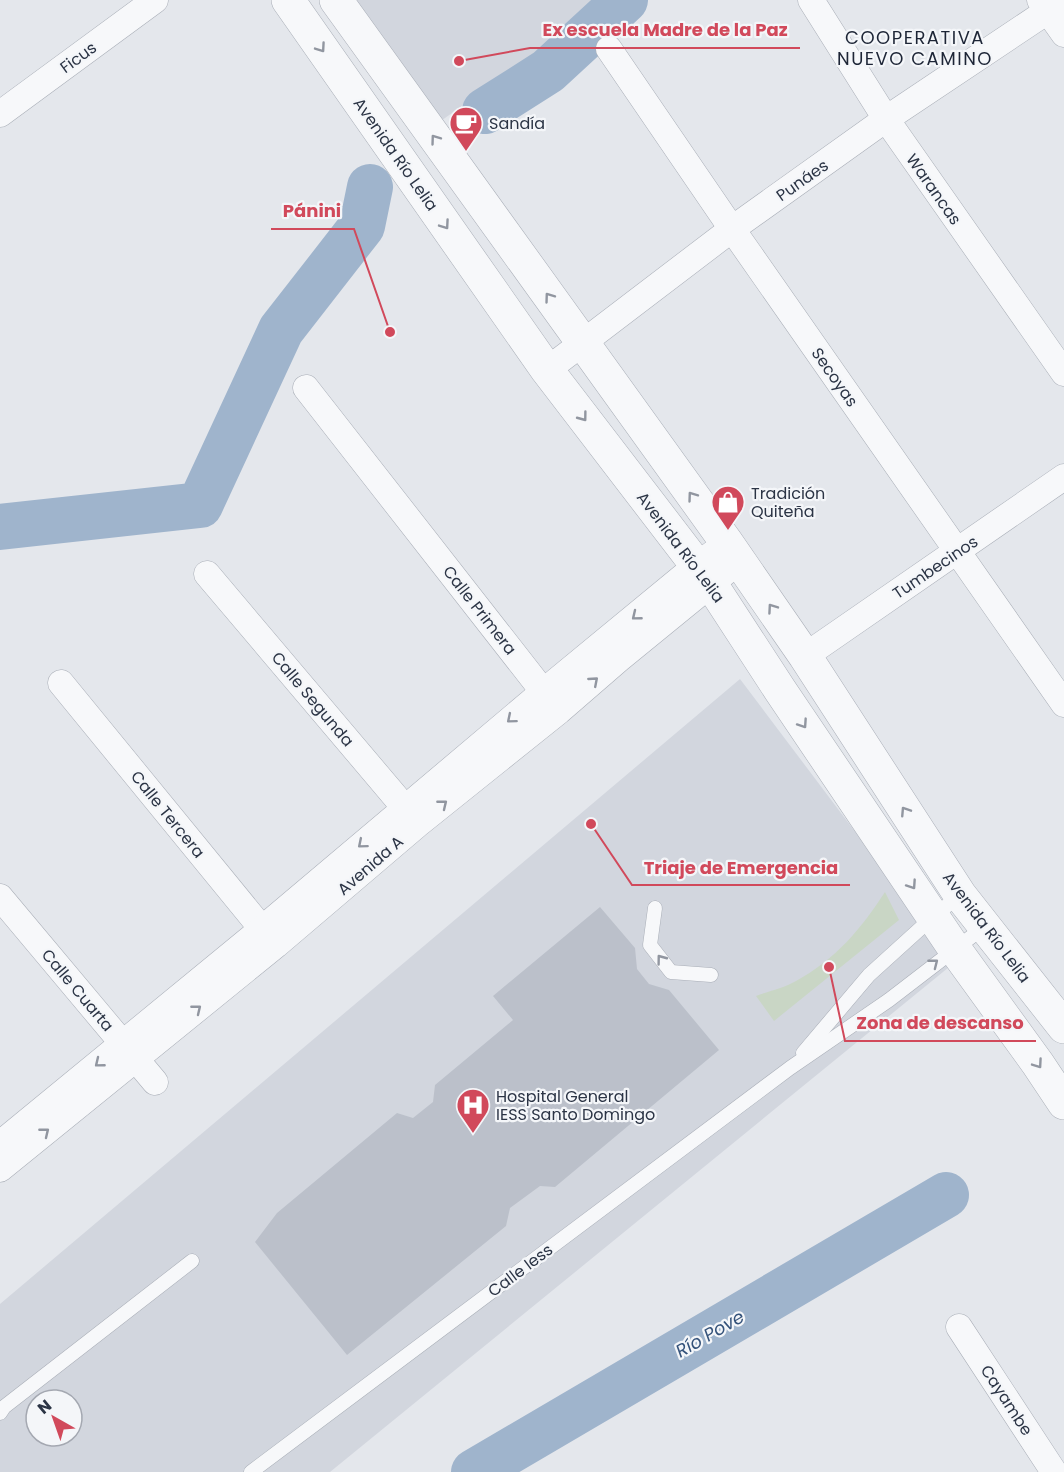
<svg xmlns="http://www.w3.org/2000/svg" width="1064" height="1472" font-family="Poppins,sans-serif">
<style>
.built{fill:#d2d6de;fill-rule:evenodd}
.green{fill:#c9d6c5}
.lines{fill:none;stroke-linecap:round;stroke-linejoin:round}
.river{stroke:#9fb4cc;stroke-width:46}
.building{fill:#bbc0ca}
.service-casing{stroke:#a9aeb7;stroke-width:15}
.minor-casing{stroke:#a9aeb7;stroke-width:27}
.tertiary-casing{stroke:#a9aeb7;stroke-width:34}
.service{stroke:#f7f8fa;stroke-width:14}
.minor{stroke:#f7f8fa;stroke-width:26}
.tertiary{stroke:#f7f8fa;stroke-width:33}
.oneway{stroke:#9196a0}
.labels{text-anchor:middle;stroke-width:4.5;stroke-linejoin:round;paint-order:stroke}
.street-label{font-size:16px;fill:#2b3445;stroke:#f4f6f9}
.poi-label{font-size:16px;fill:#2b3445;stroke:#f4f6f9;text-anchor:start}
.neighbourhood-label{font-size:18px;letter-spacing:1.5px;fill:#1d2536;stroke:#f4f6f9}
.water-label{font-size:18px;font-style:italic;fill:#34527a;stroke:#f4f6f9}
.leader{fill:none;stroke:#d1495b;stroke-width:2}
.callout-dot{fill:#d1495b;stroke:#f4f6f9;stroke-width:2}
.callout-label{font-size:18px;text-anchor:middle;font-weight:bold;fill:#d1495b;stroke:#f4f6f9;stroke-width:4.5;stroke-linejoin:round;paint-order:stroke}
</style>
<rect width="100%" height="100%" fill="#e4e7ec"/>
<!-- built -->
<g class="built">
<path d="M349,0H610L438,123Z"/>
<path d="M740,679L954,963L330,1472H0V1304ZM36,1400H72V1436H36Z"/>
</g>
<!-- green -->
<path class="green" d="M885,892L899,920L774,1021L756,996C769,991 784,988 796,981C836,959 861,929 885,892Z"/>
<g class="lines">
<!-- river -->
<g class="river">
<path d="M485,111L548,71L625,0"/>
<path d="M0,527L200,505L281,330L362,226L370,187"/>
<path d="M474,1472L946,1195"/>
</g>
</g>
<!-- building -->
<path class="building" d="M600,907L635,948L637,969L649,984L669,990L719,1050L555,1187L540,1186L510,1208L506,1226L347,1355L255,1242L277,1213L397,1113L413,1118L433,1102L435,1085L513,1020L493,996Z"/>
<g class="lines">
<defs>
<g id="service">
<path d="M655,908L650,945L671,972L711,975"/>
<path d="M803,1053L869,975L933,917L960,895"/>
<path d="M0,1413L4,1407L192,1261"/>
<path d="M251,1472L790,1068L889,1000L984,927"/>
</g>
<g id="minor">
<path d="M811,0L886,119L1064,373"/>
<path d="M1040,0L1064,34"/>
<path d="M609,49L732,229L1064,704"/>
<path d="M0,114L155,0"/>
<path d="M547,370L732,229L886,119L1064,0"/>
<path d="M306,388L553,704"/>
<path d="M207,574L416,821"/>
<path d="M805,656L1064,477"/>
<path d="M61,683L272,941"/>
<path d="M0,897L155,1082"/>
<path d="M0,1144L262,929L543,692L696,566L727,543"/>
<path d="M0,1169L276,945L418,824L559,711L619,659L739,561"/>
<path d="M959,1327L1054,1472"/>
</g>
<g id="tertiary">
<path d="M288,0L547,370L711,584L780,690L954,948L1038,1064L1064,1103"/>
<path d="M336,0L727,543L805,656L960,895L1064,1027"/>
</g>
</defs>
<!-- service casing -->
<use href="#service" class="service-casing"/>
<!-- minor casing -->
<use href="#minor" class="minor-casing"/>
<!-- tertiary casing -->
<use href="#tertiary" class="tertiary-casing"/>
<!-- service -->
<use href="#service" class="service"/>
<!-- minor -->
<use href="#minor" class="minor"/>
<!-- tertiary -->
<use href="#tertiary" class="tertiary"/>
</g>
<!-- one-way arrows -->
<defs><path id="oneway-chevron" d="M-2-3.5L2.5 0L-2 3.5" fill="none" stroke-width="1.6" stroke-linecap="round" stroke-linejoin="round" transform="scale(1.5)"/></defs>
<g class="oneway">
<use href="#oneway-chevron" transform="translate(321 48) rotate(55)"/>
<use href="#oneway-chevron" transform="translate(435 139) rotate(-126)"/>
<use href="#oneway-chevron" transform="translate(445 225) rotate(55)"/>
<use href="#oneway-chevron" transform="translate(549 297) rotate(-126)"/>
<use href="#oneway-chevron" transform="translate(583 417) rotate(53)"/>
<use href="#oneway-chevron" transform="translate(692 496) rotate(-126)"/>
<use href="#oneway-chevron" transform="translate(772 608) rotate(-125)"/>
<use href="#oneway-chevron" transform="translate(636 616) rotate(141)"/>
<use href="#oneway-chevron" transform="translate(594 681) rotate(-41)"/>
<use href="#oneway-chevron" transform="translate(511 719) rotate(140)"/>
<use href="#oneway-chevron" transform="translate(803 724) rotate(56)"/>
<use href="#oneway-chevron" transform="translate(443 804) rotate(-39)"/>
<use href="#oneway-chevron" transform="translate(905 811) rotate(-123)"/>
<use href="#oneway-chevron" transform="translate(362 844) rotate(140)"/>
<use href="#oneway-chevron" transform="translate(912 885) rotate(56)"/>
<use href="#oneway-chevron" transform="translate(661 959) rotate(-127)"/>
<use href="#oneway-chevron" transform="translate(934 963) rotate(-38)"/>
<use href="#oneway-chevron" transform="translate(197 1009) rotate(-39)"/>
<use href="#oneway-chevron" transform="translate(99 1063) rotate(141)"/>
<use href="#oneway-chevron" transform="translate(1038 1064) rotate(55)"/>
<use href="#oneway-chevron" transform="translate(45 1132) rotate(-39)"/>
</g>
<!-- icons -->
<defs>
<symbol id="cafe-pin" viewBox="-11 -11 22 30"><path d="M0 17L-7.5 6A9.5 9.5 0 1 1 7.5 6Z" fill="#d1495b" stroke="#f4f6f9"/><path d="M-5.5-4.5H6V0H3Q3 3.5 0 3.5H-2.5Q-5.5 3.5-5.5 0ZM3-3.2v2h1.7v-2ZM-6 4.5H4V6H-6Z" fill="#fff"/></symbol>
<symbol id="shop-pin" viewBox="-11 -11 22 30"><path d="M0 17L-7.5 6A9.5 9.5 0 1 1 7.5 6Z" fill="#d1495b" stroke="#f4f6f9"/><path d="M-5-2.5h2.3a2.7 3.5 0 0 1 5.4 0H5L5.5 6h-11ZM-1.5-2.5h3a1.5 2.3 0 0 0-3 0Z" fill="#fff"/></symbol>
<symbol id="hospital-pin" viewBox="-11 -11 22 30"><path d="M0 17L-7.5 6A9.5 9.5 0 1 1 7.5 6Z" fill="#d1495b" stroke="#f4f6f9"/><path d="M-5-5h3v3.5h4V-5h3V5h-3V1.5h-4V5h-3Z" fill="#fff"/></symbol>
</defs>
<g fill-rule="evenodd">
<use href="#cafe-pin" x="447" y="104" width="38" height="52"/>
<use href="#shop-pin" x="709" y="483" width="38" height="52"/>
<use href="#hospital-pin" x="454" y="1086" width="38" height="52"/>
</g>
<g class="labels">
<!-- street labels -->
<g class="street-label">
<text transform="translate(78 57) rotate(-36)" y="6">Ficus</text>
<text transform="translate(396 154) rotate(55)" y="6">Avenida Río Lelia</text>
<text transform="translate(802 180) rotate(-35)" y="6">Punáes</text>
<text transform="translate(934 189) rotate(55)" y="6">Warancas</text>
<text transform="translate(835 377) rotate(55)" y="6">Secoyas</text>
<text transform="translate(681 547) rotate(53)" y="6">Avenida Río Lelia</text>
<text transform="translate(935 567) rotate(-34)" y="6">Tumbecinos</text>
<text transform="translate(480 610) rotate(52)" y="6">Calle Primera</text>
<text transform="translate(313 699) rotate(50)" y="6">Calle Segunda</text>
<text transform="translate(168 814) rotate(51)" y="6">Calle Tercera</text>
<text transform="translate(370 865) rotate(-41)" y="6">Avenida A</text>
<text transform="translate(987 927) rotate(53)" y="6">Avenida Río Lelia</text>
<text transform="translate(78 990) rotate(50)" y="6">Calle Cuarta</text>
<text transform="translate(520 1270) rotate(-37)" y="6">Calle Iess</text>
<text transform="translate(1007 1400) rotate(57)" y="6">Cayambe</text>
</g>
<!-- poi labels -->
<g class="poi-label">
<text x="489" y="129">Sandía</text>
<text x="751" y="499">Tradición<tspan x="751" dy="18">Quiteña</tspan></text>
<text x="496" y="1102">Hospital General<tspan x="496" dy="18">IESS Santo Domingo</tspan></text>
</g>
<!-- neighbourhood labels -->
<g class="neighbourhood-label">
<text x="915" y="44">COOPERATIVA<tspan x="915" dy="21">NUEVO CAMINO</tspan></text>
</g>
<!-- water labels -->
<g class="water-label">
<text transform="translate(710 1334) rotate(-30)" y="6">Río Pove</text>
</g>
</g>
<!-- callouts -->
<path class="leader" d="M459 61L530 48H800M390 332L354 229H271M591 824L632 885H850M829 967L845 1041H1036"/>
<g class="callout-dot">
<circle cx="459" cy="61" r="6"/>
<circle cx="390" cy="332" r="6"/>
<circle cx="591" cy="824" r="6"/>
<circle cx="829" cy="967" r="6"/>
</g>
<g class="callout-label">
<text x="665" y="36">Ex escuela Madre de la Paz</text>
<text x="312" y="217">Pánini</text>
<text x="741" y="874">Triaje de Emergencia</text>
<text x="940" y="1029">Zona de descanso</text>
</g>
<!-- north arrow -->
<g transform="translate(54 1418) rotate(320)"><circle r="28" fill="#f4f6f9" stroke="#a4a8b1" stroke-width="1.5"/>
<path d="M0-4.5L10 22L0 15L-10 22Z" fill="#d1495b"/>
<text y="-9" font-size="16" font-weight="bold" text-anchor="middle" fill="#2b3445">N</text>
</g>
</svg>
